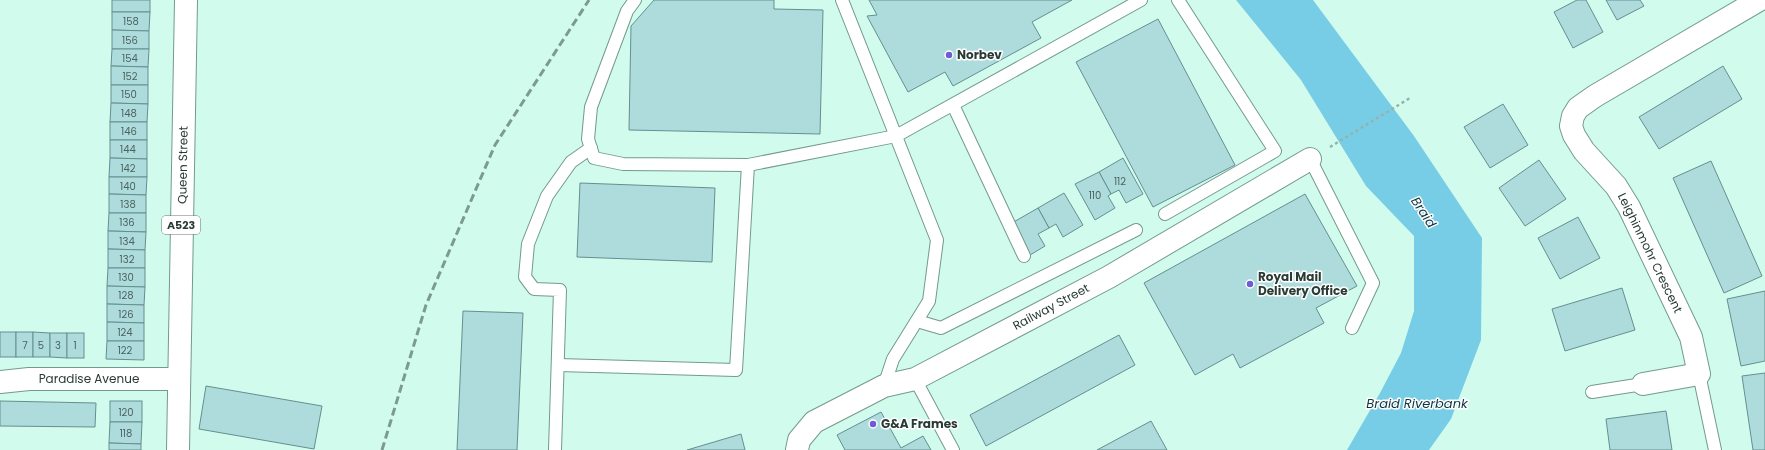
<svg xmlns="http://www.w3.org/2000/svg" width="1765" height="450" font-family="Poppins,sans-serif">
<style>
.water{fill:#77cde6}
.building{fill:#aedcdc;stroke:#648f8f}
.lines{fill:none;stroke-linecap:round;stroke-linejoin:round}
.service-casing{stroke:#739a8d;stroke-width:14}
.minor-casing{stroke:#739a8d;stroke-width:24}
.tertiary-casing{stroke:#739a8d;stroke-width:24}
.primary-casing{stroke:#739a8d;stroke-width:24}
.path{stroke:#93b4a9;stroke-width:2.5;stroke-dasharray:3 3;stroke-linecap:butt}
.service{stroke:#fff;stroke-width:12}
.minor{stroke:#fff;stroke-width:22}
.tertiary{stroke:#fff;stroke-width:22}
.primary{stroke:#fff;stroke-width:22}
.rail{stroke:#7c9a90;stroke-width:3;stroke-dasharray:8 4;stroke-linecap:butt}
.poi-dot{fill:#6f5bd5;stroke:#fff;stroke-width:1.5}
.labels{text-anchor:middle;stroke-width:3;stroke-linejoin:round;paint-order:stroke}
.number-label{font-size:10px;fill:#4b635f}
.shield{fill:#fff;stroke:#6a7672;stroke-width:1}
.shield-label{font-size:11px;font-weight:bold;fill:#2a3b35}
.poi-label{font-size:12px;font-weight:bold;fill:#2a3b35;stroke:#fff;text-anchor:start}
.street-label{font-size:12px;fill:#2a3b35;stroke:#fff}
.water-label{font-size:13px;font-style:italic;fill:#0e3742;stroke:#fff}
</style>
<rect width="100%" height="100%" fill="#d1fbed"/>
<!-- water -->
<path class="water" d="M1236,0H1313L1414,136L1482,238L1481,340L1451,419L1429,450H1347L1380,393L1401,353L1414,311V236L1366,186L1301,80Z"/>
<!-- building -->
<g class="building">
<rect x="112" y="0" width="38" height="12"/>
<path d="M654,0H774V9L823,10L820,134L629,130L631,26Z"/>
<path d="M869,0H1072L1032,22L1041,38L953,86L945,72L908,92L867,16L877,15Z"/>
<path d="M1577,0H1586L1603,32L1573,48L1554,12Z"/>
<path d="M1606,0H1640L1644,6L1617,20Z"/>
<path d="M112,12H150L149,31L112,30Z"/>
<path d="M1158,19L1235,165L1153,207L1076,62Z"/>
<path d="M112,30L149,31V49H112Z"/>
<path d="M112,49H149L148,67L111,66Z"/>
<path d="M111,66L148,67V85H111Z"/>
<path d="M1723,66L1742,99L1659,149L1639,117Z"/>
<path d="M111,85H148V104L111,103Z"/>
<path d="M111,103L148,104L147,122H110Z"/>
<path d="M1503,104L1528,145L1490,168L1464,127Z"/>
<rect x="110" y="122" width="37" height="18"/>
<path d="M110,140H147V159L110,158Z"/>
<path d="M110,158L147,159V177H109Z"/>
<path d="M1123,158L1143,194L1126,203L1119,190L1111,194L1099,172Z"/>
<path d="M1539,160L1566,199L1525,226L1499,188Z"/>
<path d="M1711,161L1762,276L1724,293L1673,178Z"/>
<path d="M1099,172L1111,194L1108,196L1115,208L1095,220L1075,184Z"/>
<path d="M109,177H147L146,195L109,194Z"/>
<path d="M580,183L715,188L712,262L577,257Z"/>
<path d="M1064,193L1083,225L1063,237L1056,224L1049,228L1038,208Z"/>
<path d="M109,194L146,195V213H109Z"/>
<path d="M1305,194L1357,286L1316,308L1324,323L1240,368L1233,354L1195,375L1144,283Z"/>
<path d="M1038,208L1049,228L1038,234L1045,246L1030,255L1012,223Z"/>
<path d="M109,213H146V232L108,231Z"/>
<path d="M1578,217L1600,258L1560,279L1538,238Z"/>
<path d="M108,231L146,232L145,250L108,249Z"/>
<path d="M108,249L145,250V268H108Z"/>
<path d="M108,268H145V287L107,286Z"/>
<path d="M107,286L145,287L144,305L107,304Z"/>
<path d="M1622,288L1635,330L1565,351L1552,309Z"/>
<path d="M1765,291V361L1741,366L1727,299Z"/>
<path d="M107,304L144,305V323L107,322Z"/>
<path d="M463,311L523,313L517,450H457Z"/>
<path d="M107,322L144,323V341H107Z"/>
<rect x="0" y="332" width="16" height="25"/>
<rect x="16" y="332" width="17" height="25"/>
<path d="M33,332L50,333V357H33Z"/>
<path d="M50,333H67V358L50,357Z"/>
<rect x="67" y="333" width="17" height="25"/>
<path d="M1119,335L1135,365L986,446L970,415Z"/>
<path d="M107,341H144V360L106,359Z"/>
<path d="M1765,373V450H1753L1742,376Z"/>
<path d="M206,386L322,406L314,449L199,429Z"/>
<path d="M0,401L96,403L95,427L0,426Z"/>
<rect x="110" y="401" width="32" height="21"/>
<path d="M1666,411L1672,450H1610L1606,419Z"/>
<path d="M881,412L901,448L923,436L931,450H845L837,435Z"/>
<path d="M1151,421L1167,450H1097Z"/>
<path d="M110,422H142L141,444L109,443Z"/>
<path d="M741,434L745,450H687Z"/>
<path d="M109,443L141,444V450H109Z"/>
</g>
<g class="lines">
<defs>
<g id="service">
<path d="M635,0L627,11L591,107L588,139L594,158L623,164L748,165"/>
<path d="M842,0L937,240L929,301L893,359L884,386"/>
<path d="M953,105L1024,256"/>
<path d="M1310,159L1373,283L1352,328"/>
<path d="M1165,214L1275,151L1178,0"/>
<path d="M917,321L941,328L1136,230"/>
<path d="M558,365L736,370L748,165L896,136L1141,0"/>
<path d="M1699,374L1715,450"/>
<path d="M915,379L953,450"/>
<path d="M1592,392L1643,384"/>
<path d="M555,450L560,290L534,289L525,277L528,244L547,196L571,162L591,148"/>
</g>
<g id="minor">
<path d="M1643,384L1699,374L1691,337L1629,207L1616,186L1584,151L1574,135L1571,126L1573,116L1578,108L1595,96L1759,0"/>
<path d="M797,450L799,440L814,422L884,386L915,379L1109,277L1310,159"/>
</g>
<path id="tertiary" d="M0,382L29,379H178"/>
<path id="primary" d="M178,450L186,0"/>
</defs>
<!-- service casing -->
<use href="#service" class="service-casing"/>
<!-- minor casing -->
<use href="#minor" class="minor-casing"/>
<!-- tertiary casing -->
<use href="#tertiary" class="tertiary-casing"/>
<!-- primary casing -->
<use href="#primary" class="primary-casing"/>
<!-- path -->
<path class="path" d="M1330,147L1410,98"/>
<!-- service -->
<use href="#service" class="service"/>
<!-- minor -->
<use href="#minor" class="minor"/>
<!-- tertiary -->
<use href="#tertiary" class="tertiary"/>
<!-- primary -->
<use href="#primary" class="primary"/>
<!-- rail -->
<path class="rail" d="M382,450L426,305L495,145L589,0"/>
</g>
<!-- markers -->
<g class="poi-dot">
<circle cx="949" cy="55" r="4"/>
<circle cx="1250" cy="284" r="4"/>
<circle cx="873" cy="424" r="4"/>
</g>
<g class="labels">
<!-- number labels -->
<g class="number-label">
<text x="131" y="25">158</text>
<text x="130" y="44">156</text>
<text x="130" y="62">154</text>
<text x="130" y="80">152</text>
<text x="129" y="98">150</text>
<text x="129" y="117">148</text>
<text x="129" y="135">146</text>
<text x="128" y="153">144</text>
<text x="128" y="172">142</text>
<text x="1120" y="185">112</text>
<text x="128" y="190">140</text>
<text x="1095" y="199">110</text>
<text x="128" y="208">138</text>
<text x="127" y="226">136</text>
<text x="127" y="245">134</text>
<text x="127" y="263">132</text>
<text x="126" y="281">130</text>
<text x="126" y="299">128</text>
<text x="126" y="318">126</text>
<text x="125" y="336">124</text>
<text x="25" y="349">7</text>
<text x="41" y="349">5</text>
<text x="58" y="349">3</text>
<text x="75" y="349">1</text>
<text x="125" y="354">122</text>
<text x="126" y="416">120</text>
<text x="126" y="437">118</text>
</g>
<!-- shield labels -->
<rect class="shield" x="162" y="216" width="38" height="18" rx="3"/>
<g class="shield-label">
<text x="181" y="229">A523</text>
</g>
<!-- poi labels -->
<g class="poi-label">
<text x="957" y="59">Norbev</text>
<text x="1258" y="281">Royal Mail<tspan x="1258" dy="14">Delivery Office</tspan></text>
<text x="881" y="428">G&amp;A Frames</text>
</g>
<!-- street labels -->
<g class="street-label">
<text transform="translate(183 165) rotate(-89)" y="4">Queen Street</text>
<text transform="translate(1650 253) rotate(64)" y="4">Leighinmohr Crescent</text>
<text transform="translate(1051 307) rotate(-28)" y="4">Railway Street</text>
<text x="89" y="383">Paradise Avenue</text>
</g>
<!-- water labels -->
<g class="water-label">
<text transform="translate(1424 212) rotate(56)" y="5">Braid</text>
<text x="1417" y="408">Braid Riverbank</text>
</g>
</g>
</svg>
